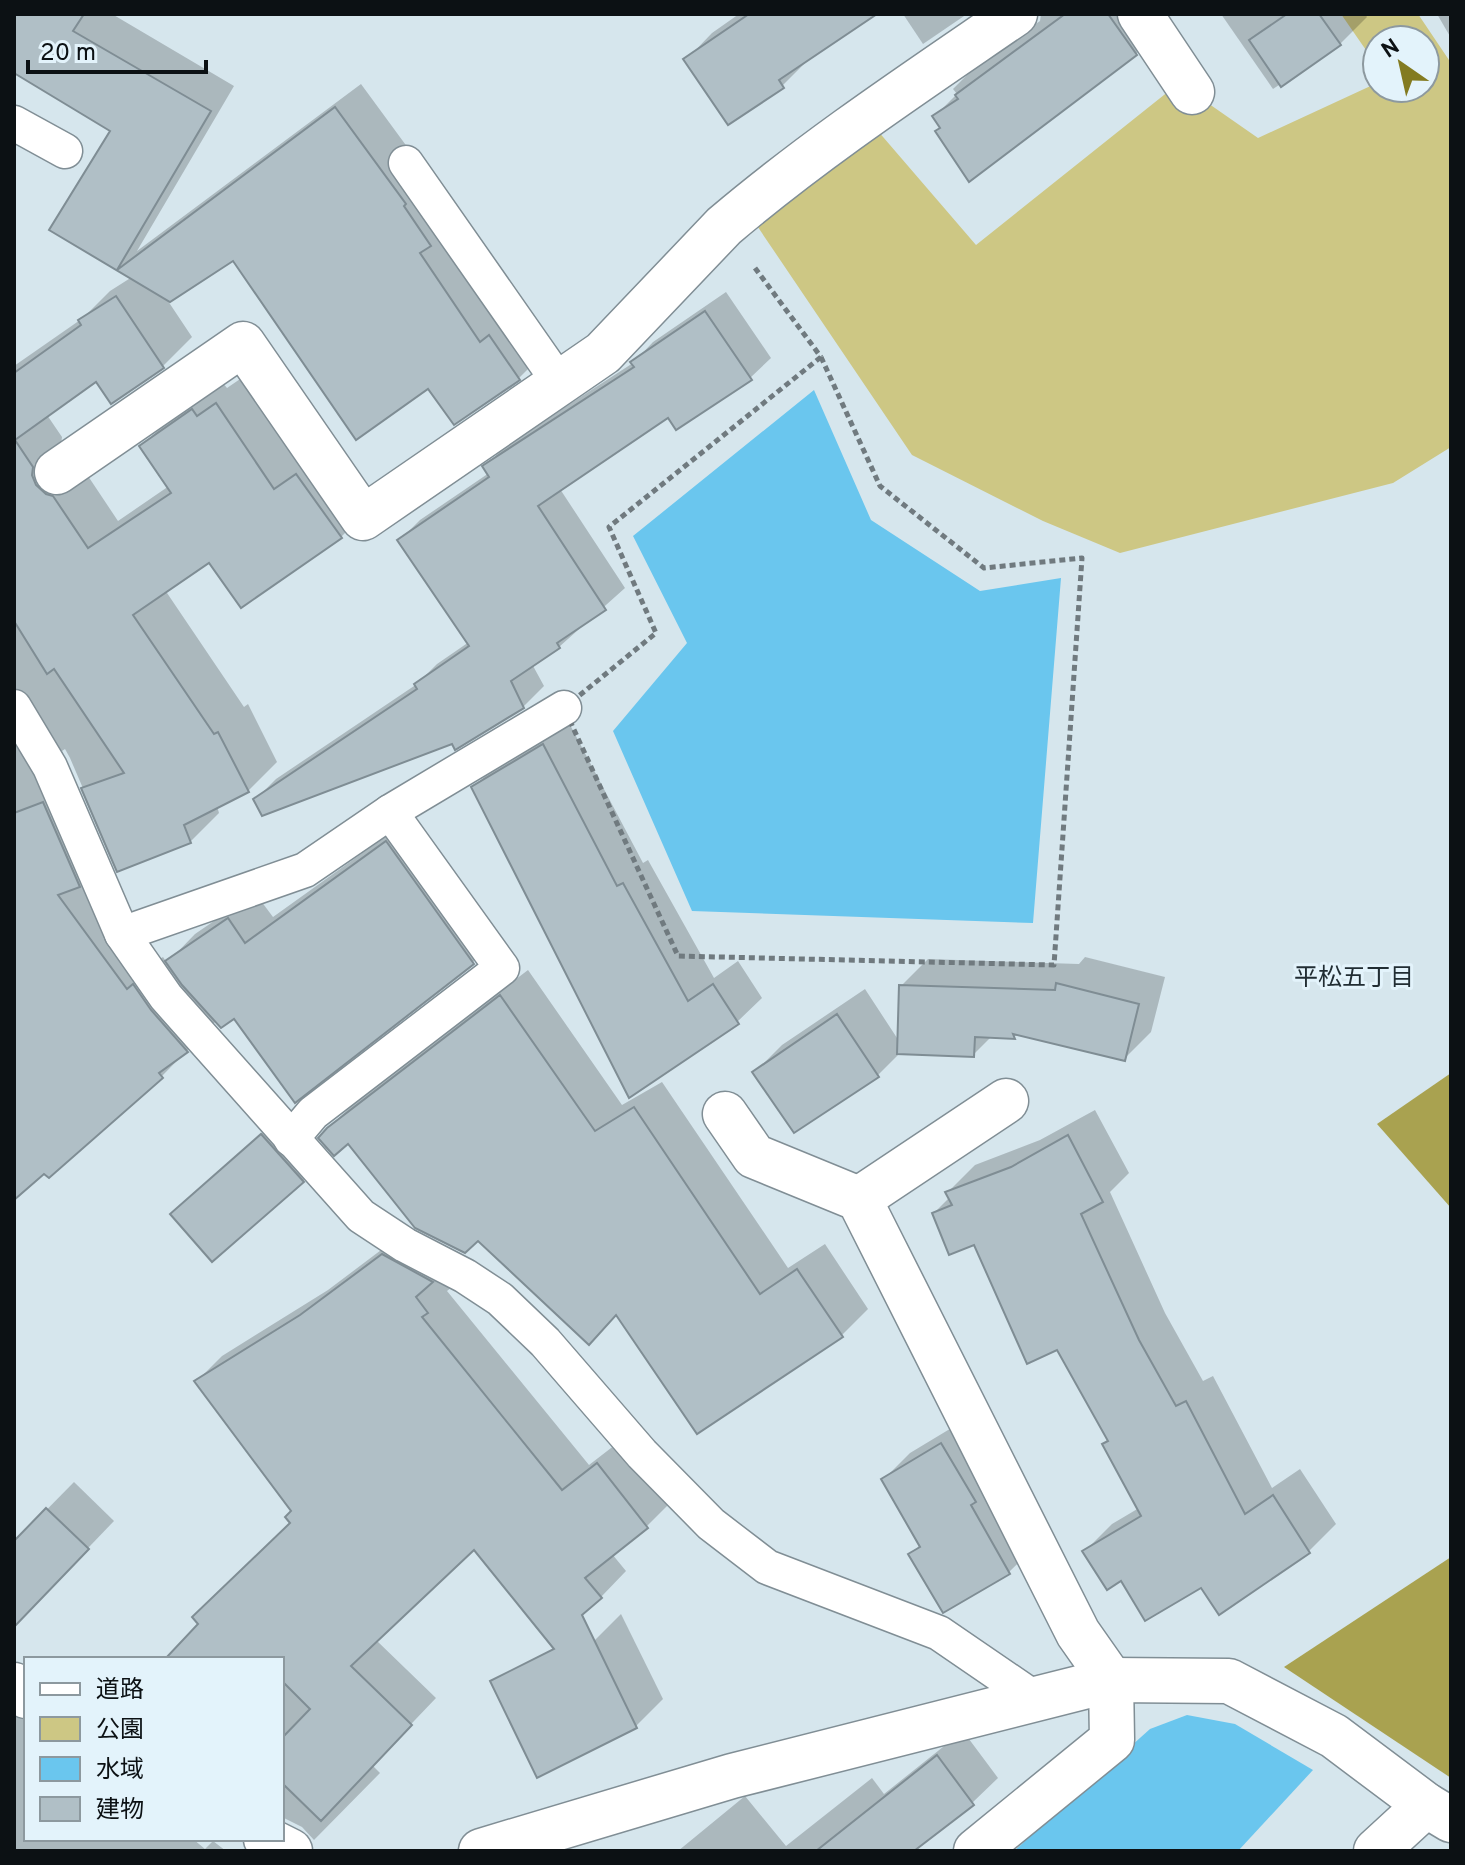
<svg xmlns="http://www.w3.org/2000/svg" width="1465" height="1865" font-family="Overpass,'Noto Sans JP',sans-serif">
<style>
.green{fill:#cdc784}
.forest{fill:#a9a250}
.water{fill:#6ac6ee}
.shadow{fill:#0003}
.building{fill:#b0bfc6;stroke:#7f8d94;stroke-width:2}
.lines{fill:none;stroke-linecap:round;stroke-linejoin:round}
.service-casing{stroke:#808e95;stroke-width:37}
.minor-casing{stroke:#808e95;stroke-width:47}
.path{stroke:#707a7f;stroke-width:5;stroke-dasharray:6 4;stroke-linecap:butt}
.service{stroke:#fff;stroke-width:34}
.minor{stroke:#fff;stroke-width:44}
.labels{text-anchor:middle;stroke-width:6;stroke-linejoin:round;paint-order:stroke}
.neighbourhood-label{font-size:24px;fill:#212d33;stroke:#e3f3fb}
</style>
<rect width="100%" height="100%" fill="#d6e6ed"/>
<!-- green -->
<path class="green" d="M1341,14H1418L1451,63V447L1393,483L1120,553L1043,521L912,455L745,208L865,116L976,245L1179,83L1258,138L1377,83V88H1425V40H1377V66Z"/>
<!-- forest -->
<g class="forest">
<path d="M1451,1073V1208L1377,1124Z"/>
<path d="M1451,1557V1778L1284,1667Z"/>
</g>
<!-- water -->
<g class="water">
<path d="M814,390L871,520L980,591L1061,578L1033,923L692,911L613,731L687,643L633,536Z"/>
<path d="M1187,1715L1235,1724L1313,1770L1238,1851H1014L1150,1729Z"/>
</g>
<!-- shadow -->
<g class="shadow">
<path d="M14,14H112L234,86L137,251L361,84L430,178L544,353L519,378L454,422L429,386L234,258L168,301L192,337L163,366L112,402L97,379L47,415L62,437L61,445L82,467L118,521L169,486L142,446L171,417L222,382L227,388L246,375L370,508L341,537L210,561L165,590L244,707L248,704L277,762L248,791L217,806L219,813L190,842L118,870L70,758L65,749L62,751L108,856L92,872L157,961L163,957L167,963L195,934L255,893L273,917L414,816L500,936L473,962L296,1100L234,1016L216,1021L162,1076L49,1176L14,1161V366L83,318L110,291L132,277L52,229L113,130L14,71Z"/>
<path d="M739,14H874L809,59L782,86L686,60L712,33Z"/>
<path d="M903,14H967L923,44Z"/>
<path d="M1041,14H1155L1163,27L1136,54L969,179L934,117L957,94L953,89L980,62L1040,21Z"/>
<path d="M1221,14H1365L1367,17L1340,44L1273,89Z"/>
<path d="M1437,14H1451V38Z"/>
<path d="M726,292L771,358L750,378L669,415L560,489L625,588L559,647L532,664L544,686L523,707L452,741L256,799L276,779L417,684L437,664L469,642L400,540L420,520L489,473L485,467L505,446L633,363L653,342Z"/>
<path d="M568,721L643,863L648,860L714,978L738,961L762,998L737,1022L629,1095L474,787L499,762Z"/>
<path d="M1085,957L1165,977L1151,1032L1124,1059L1018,1034L1014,1037L992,1036L973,1055L901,1052L877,1076L755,1072L782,1045L865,989L899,1041L901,986L928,959L1079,964Z"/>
<path d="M528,970L622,1105L662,1082L788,1268L825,1244L868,1309L841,1336L618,1314L589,1342L478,1239L328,1129L356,1101Z"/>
<path d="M289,1108L330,1154L303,1181L172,1214Z"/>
<path d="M1095,1110L1129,1173L1110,1192L1165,1313L1203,1381L1213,1376L1272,1488L1300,1469L1336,1524L1309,1551L1219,1612L1201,1586L1122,1579L1085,1551L1112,1524L1139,1508L1109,1440L1058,1348L975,1242L934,1213L950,1197L948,1192L975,1165L1040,1140Z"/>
<path d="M409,1229L453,1286L447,1291L589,1465L624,1438L673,1500L647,1526L612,1554L626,1571L601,1597L474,1547L376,1640L436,1698L372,1765L380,1773L314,1840L302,1827L282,1817V1659H168L293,1523V1511L197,1381L222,1356L328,1290Z"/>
<path d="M968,1418L1036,1546L1009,1572L911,1554L921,1544L883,1480L910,1453Z"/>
<path d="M74,1482L114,1521L41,1597L14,1543Z"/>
<path d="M621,1614L663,1699L636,1726L518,1735L595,1640Z"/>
<path d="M26,1702V1839H193L205,1849L213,1841L226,1851H14V1714Z"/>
<path d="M963,1731L998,1778L972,1803L911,1851H678L745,1796L786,1846L872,1778L884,1794Z"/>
</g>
<!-- building -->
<g class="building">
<path d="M14,14H84L73,31L211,111L117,270L335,107L406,204L404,206L431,246L420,253L480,342L489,335L520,380L454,425L428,389L356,440L233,261L170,302L49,230L110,131L14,73Z"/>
<path d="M749,14H877L779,80L784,88L728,125L683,59Z"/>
<path d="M1065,14H1108L1137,55L969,182L935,131L940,128L932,116L958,99L955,95Z"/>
<path d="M1287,14H1319L1341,45L1281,87L1249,40Z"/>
<path d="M116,296L164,368L111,404L96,382L15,440L33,467L32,475L36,485L46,494L53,496L88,548L171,493L139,446L192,409L197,416L216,403L274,489L296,474L342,538L241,608L209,563L133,615L214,734L218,732L249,792L184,825L191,843L117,872L81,788L124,773L54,669L47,674L14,621V373L81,325L78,320Z"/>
<path d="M705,311L752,380L676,430L668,418L538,506L606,610L557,643L560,648L511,681L524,708L455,750L452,744L262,816L253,799L417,689L414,684L469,646L397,540L489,477L482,466L634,367L630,362Z"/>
<path d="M543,744L617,886L623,883L688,1001L713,984L739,1024L629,1098L471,787Z"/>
<path d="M43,802L80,887L58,895L127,989L133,984L151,1010L188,1052L159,1073L163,1078L49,1178L44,1174L14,1200V813Z"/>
<path d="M386,841L474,964L295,1103L234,1019L221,1028L182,985L165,961L228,918L245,943Z"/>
<path d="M1056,983L1139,1004L1125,1061L1013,1034L1015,1039L975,1037L974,1057L897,1054L899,985L1055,990Z"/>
<path d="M500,995L595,1131L634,1107L760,1294L797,1269L843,1337L697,1434L616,1315L589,1345L478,1241L465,1253L415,1228L348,1144L334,1156L318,1138L327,1128Z"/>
<path d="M837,1014L879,1077L794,1133L752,1072Z"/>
<path d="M261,1134L304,1182L212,1262L170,1214Z"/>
<path d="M1068,1135L1103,1202L1081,1214L1139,1340L1176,1406L1186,1401L1245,1514L1273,1495L1310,1553L1219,1615L1201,1588L1145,1621L1121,1581L1107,1590L1082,1551L1141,1516L1102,1444L1108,1441L1057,1350L1027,1364L974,1245L949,1255L932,1213L952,1205L945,1192L1011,1167Z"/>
<path d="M382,1254L433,1282L416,1297L428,1313L422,1317L562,1490L597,1463L648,1528L585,1578L602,1598L582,1615L637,1728L537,1778L490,1681L554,1649L474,1550L351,1666L412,1725L321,1821L282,1783V1738L310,1709L282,1681V1659H165L198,1624L192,1617L290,1523L285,1517L291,1511L194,1381L300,1315Z"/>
<path d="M941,1443L976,1502L971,1505L1010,1574L943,1613L908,1554L920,1547L881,1479Z"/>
<path d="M46,1508L89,1549L14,1627V1541Z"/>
<path d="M937,1755L974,1805L914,1851H816Z"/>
</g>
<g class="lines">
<defs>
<g id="service">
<path d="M14,123L65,151"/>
<path d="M406,163L559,382"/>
<path d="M14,707L50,767L122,934L166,997L361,1216L405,1245L465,1276L500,1299L545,1342L642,1454L711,1524L767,1567L939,1633L1034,1698"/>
<path d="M122,934L305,870L390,812L564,708"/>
<path d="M291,1139L313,1113L502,968L390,812"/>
</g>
<g id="minor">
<path d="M1140,14L1192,92"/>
<path d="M57,472L243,344L363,518L603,353L724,226C816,148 916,82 1015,14"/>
<path d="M725,1114L754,1156L859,1199L1078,1633L1111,1680L1112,1740L976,1851"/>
<path d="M859,1199L1006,1101"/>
<path d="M14,1685L26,1696"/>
<path d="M266,1839L290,1851"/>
<path d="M481,1851L732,1776L1111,1680L1229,1681L1334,1736L1426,1805L1451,1820"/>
<path d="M1376,1851L1426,1805"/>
</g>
</defs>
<!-- service casing -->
<use href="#service" class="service-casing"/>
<!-- minor casing -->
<use href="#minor" class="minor-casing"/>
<!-- path -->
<g class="path">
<path d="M755,268L821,357"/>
<path d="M821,357L880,486L984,568L1082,558L1054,965L678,956L564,708L656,633L609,527Z"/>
</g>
<!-- service -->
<use href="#service" class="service"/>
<!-- minor -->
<use href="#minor" class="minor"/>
</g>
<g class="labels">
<!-- neighbourhood labels -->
<g class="neighbourhood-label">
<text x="1354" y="985">平松五丁目</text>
</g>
</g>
<!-- border -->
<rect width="1465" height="1865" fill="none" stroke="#0c1114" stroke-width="32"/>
<!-- legend -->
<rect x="24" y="1657" width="260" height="184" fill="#e3f3fb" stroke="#8d999f" stroke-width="2"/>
<rect x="40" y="1683" width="40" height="12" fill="#ffffff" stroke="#8d999f" stroke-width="2"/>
<text x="96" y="1697" font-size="24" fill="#0c1114">道路</text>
<rect x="40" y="1717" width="40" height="24" fill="#cdc784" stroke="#8d999f" stroke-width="2"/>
<text x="96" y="1737" font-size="24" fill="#0c1114">公園</text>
<rect x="40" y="1757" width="40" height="24" fill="#6ac6ee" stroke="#8d999f" stroke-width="2"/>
<text x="96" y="1777" font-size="24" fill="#0c1114">水域</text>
<rect x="40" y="1797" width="40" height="24" fill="#b0bfc6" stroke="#8d999f" stroke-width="2"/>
<text x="96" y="1817" font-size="24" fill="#0c1114">建物</text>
<!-- north arrow -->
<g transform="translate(1401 64) rotate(326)"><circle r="38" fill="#e3f3fb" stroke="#8d999f" stroke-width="2"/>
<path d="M0-6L14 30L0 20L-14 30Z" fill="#837b21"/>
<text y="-12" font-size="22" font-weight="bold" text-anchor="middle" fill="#0c1114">N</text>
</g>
<!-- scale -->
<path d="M28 60v12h178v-12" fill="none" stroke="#0c1114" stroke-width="4"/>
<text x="40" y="60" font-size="24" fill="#0c1114" stroke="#e3f3fb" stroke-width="6" paint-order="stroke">20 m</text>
</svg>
